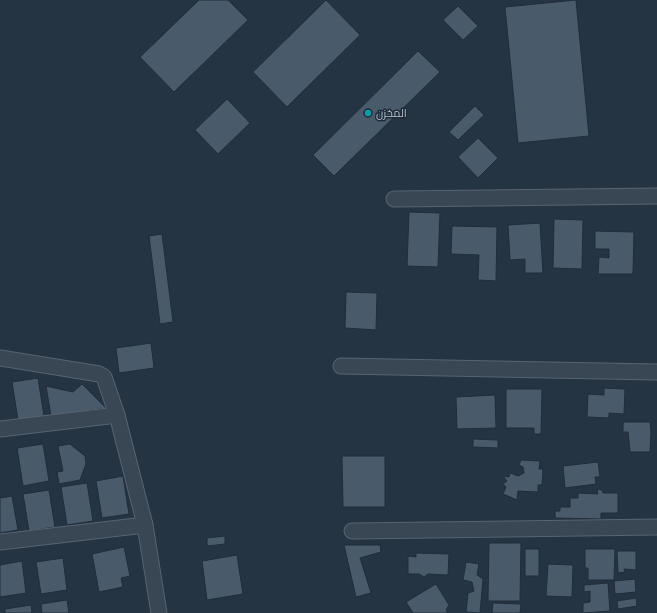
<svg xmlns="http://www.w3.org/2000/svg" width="657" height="613" font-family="'PT Sans',Cairo,sans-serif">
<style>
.building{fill:#495a6a;stroke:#202d3a}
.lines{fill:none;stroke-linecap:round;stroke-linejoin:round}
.street-casing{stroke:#586470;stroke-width:17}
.street{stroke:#394653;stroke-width:15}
.culture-dot{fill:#0f9aa8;stroke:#1e2b38;stroke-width:1.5}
.labels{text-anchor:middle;stroke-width:3;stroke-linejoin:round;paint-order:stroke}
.poi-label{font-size:11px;fill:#b7c1cd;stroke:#1e2b38;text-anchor:start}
</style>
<rect width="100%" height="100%" fill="#253443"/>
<!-- building -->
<g class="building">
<path d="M199,0H228L248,20L174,92L140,57Z"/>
<path d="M326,0L360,35L287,107L253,72Z"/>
<path d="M576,0L589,136L518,143L505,7Z"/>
<path d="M458,6L478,26L463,40L443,20Z"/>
<path d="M418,51L440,72L334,176L313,155Z"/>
<path d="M227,99L250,123L218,154L195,130Z"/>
<path d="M475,106L484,115L458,140L449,132Z"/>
<path d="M478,138L498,158L478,178L458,157Z"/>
<path d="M409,212L440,213L438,267L407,266Z"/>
<path d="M554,219L583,220L582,269L553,268Z"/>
<path d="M540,223L543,273H525V259L510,260L508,225Z"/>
<path d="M452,226L497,227L496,281L478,280L479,255L451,254Z"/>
<path d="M595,231L634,232L633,274H598L599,257L609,258V249H595Z"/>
<path d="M162,234L173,322L160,324L149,236Z"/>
<path d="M346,292L377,293L376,330L345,328Z"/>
<path d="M151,343L154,368L119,373L116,348Z"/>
<path d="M38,378L44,416L18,420L12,382Z"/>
<path d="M82,384L106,408L51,416L46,386L73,392Z"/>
<path d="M604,388L625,389L624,414L609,413V418L587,417L588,394L604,395Z"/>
<path d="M506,389H542L541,434H534V428H506Z"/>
<path d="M495,395L496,428L457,429L456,397Z"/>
<path d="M623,422H650L651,432L650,452H630L628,432H623Z"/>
<path d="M473,439L498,440V448L473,447Z"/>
<path d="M43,444L49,481L23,486L17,448Z"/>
<path d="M70,444L85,456L86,464L80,480L59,484L57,472L63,471L58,446Z"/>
<path d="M342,456H385V507H343Z"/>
<path d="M521,460L540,461L539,469H543L542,485H538V492L518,491L517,500L503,494L506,487L503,484L507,481L503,476L509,477L510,473L518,476L524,473L523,467L519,465Z"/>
<path d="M598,462L600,477H595L596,484L565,488L563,466Z"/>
<path d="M123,476L129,514L102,518L96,481Z"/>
<path d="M87,483L93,521L67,525L61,487Z"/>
<path d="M597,489L602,490L603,493H618V513H601V519L555,518V511H560V507H570V498H578V493L598,494Z"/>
<path d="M49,490L55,527L29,531L23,494Z"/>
<path d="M12,496L18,530L0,533V498Z"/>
<path d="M225,536V544L207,546V538Z"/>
<path d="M489,543H521L520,601H488Z"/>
<path d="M344,545H380L381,552L360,558L371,593L356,597Z"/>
<path d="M124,547L130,576L121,578L123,587L99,592L92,554Z"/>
<rect x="525" y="549" width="14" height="27"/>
<path d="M585,549H615L614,580H588V568H585Z"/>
<path d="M617,551H636V570L624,569L625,572L618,573Z"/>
<path d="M416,553L449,554L448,575L428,574L424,577L419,574H408V556L416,557Z"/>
<path d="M237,555L243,594L207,600L202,561Z"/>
<path d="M63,558L67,590L41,594L36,562Z"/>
<path d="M22,561L26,593L0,597V565Z"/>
<path d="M466,562L479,564L477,575L483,579L480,613L466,612L468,593L474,591L472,582L463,580Z"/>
<path d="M548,564L573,565L572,597L546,596Z"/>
<path d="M635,579L636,592L615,594L614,581Z"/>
<path d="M608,583L610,611L583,613V603L590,602V591L584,592V585Z"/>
<path d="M436,584L449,605L446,610L448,613H413L406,602Z"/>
<path d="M636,598L637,606L618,609L617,601Z"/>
<path d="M67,600L69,613H42L41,604Z"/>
<path d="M493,603L521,604L520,613H492Z"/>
<path d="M31,605L32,613H5V609Z"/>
</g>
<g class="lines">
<defs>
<g id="street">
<path d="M394,199L657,196"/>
<path d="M0,358L99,374L104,377L117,415L145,525L159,613"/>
<path d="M341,366L657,372"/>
<path d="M0,429L117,415"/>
<path d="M352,531L657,527"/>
<path d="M0,542L145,525"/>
</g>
</defs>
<!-- street casing -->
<use href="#street" class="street-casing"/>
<!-- street -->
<use href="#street" class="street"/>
</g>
<!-- markers -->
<circle class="culture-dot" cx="368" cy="113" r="4"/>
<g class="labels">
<!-- poi labels -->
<g class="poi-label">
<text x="376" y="117">المخزن</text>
</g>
</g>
</svg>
